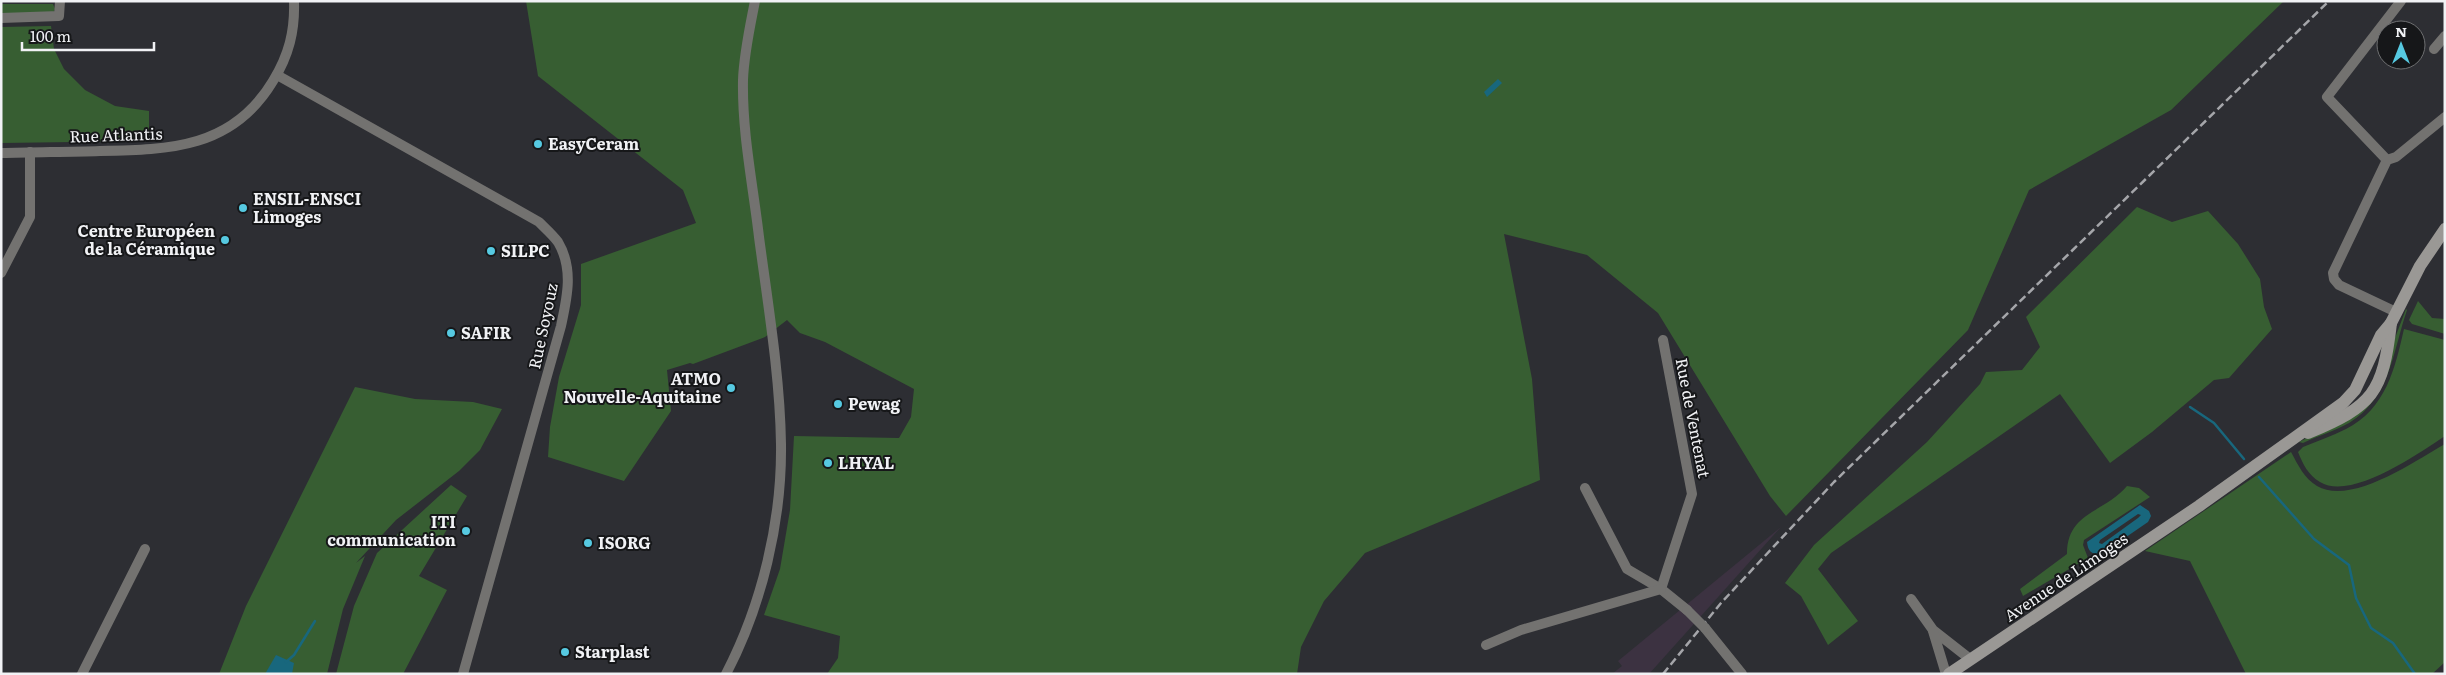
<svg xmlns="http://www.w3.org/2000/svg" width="2446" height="675" font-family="Literata,serif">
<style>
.industrial{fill:#3c3241}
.green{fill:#375e32}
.water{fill:#18677d;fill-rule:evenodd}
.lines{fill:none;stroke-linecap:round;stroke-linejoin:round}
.stream{stroke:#18677d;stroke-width:2.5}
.street{stroke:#737270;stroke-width:10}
.secondary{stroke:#9a9895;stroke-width:12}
.rail{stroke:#a5a6aa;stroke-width:2.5;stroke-dasharray:8 4;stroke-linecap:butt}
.street-bridge{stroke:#737270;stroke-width:10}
.poi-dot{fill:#56c9e1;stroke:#161719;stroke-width:2}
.labels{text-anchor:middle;stroke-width:4;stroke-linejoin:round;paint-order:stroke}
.street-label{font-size:16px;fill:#f1f2f5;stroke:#161719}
.poi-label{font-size:16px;font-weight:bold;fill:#f1f2f5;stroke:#161719;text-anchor:start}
</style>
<rect width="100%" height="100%" fill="#2d2e33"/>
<!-- industrial -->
<path class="industrial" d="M1781,527L1649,674H1612L1622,666L1618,661Z"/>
<!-- green -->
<g class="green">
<path d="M526,1H2284L2171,110L2029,190L1968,330L1786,516L1770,496L1658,313L1587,255L1504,234L1532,379L1540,480L1365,553L1324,601L1301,647L1297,674H827L838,658L840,636L764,615L780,569L790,510L794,436L899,438L911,417L914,389L825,342L800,333L787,320L765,337L693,364L690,363L667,370L671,411L624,481L548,457L550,427L559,377L581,305V264L696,223L683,190L538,76Z"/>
<path d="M1,4H53L55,9L53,13L1,14Z"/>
<path d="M51,26L54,49L64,69L85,90L115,106L149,111V141L1,143V27Z"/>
<path d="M2137,207L2172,222L2208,211L2238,244L2260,279L2264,307L2272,329L2229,378L2214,380L2152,432L2110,463L2060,394L1831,553L1818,569L1858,621L1828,645L1801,596L1785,583L1814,545L1927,442L1980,384L1986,372L2022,370L2040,347L2026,317Z"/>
<path d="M2418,301L2432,318L2445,319V334L2412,324L2409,320Z"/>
<path d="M2406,309L2407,310C2393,351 2390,398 2349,423C2335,431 2317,436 2303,443L2299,442L2359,411L2395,338Z"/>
<path d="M2404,329L2445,340V436C2418,454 2351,501 2320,482C2308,475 2303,464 2298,452L2303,447C2317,441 2332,436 2346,429C2386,409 2395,368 2404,329Z"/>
<path d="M355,387L415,399L473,402L502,409L480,450L459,471L396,520L356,563L365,556L343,609L327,674H219L246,606Z"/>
<path d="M2445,444V662L2432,674H2246L2190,561L2145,551L2291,452C2298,465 2304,478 2317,486C2351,506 2415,461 2445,444Z"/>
<path d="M451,485L467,496L419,576L447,590L403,674H336L354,606L377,553Z"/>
<path d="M2127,486L2139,488L2150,497L2084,540L2083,545L2088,558L2023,596L2020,589L2067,554C2067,512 2104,513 2127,486Z"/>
</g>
<!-- water -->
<g class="water">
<path d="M1498,79L1502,83L1487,97L1484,92Z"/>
<path d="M2140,505L2149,511L2151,516L2148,522L2100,555C2091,554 2088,551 2087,542ZM2138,514L2141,515L2138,518L2102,544L2099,543L2100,540Z"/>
<path d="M276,655L294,663L292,674H265Z"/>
</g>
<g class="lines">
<!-- stream -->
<g class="stream">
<path d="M2190,407L2214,423L2244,459"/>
<path d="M2259,477L2314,539L2349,565L2356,598L2371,628L2393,643L2415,674"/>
<path d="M286,662L294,655L315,621"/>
</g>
<!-- street -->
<g class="street">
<path d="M1,18L59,16L60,1"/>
<path d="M2434,49L2445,36"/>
<path d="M277,75L539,222C545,228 553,235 558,242C574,269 567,298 561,326L463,674"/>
<path d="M1,153C34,152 67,152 100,151C170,150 233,148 273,81C289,55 295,31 294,1"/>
<path d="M2387,160L2327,97L2401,1"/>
<path d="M1,273L30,217V152"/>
<path d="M2396,312L2339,285L2334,279L2333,273L2387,160L2396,157L2445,117"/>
<path d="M1663,340L1692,494L1661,589L1687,610"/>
<path d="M1585,488L1627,569L1661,589"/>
<path d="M1911,599L1933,630L1970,659"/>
<path d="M1705,628L1742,674"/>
<path d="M1933,631L1946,674"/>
<path d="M1486,645L1521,630L1661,589"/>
<path d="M82,674L145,549"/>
<path d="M726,674C762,605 782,521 781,444C780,376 768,305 759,237C753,185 742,133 743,80C744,53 750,27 755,1"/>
</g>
<!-- secondary -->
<g class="secondary">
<path d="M2308,433C2373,406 2383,393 2391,323"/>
<path d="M1949,674L2199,506L2343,403L2355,390L2381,335L2391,323L2420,266L2445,229"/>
</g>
<!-- rail -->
<path class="rail" d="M1663,674L1721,603L1834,482L2329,1"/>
<!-- street-bridge -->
<path class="street-bridge" d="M1687,610L1705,628"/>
</g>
<!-- markers -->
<g class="poi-dot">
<circle cx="538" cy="144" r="5"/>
<circle cx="243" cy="208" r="5"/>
<circle cx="225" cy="240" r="5"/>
<circle cx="491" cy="251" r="5"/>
<circle cx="451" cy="333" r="5"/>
<circle cx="731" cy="388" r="5"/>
<circle cx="838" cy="404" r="5"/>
<circle cx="828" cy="463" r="5"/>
<circle cx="466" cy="531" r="5"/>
<circle cx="588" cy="543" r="5"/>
<circle cx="565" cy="652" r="5"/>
</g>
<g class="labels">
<!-- street labels -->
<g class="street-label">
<text transform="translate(116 135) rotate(-2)" y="6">Rue Atlantis</text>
<text transform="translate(543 326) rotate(-78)" y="6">Rue Soyouz</text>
<text transform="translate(1693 418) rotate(79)" y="6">Rue de Ventenat</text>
<text transform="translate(2066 577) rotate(-34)" y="6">Avenue de Limoges</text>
</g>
<!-- poi labels -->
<g class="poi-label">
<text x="548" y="150">EasyCeram</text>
<text x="253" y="205">ENSIL-ENSCI<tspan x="253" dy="18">Limoges</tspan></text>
<text x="215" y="237" text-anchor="end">Centre Européen<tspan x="215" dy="18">de la Céramique</tspan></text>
<text x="501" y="257">SILPC</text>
<text x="461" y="339">SAFIR</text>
<text x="721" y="385" text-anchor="end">ATMO<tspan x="721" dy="18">Nouvelle-Aquitaine</tspan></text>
<text x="848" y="410">Pewag</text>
<text x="838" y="469">LHYAL</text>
<text x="456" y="528" text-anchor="end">ITI<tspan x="456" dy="18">communication</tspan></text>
<text x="598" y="549">ISORG</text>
<text x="575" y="658">Starplast</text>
</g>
</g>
<!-- border -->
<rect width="2446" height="675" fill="none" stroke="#f1f2f5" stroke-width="5"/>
<!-- north arrow -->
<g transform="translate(2401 45)"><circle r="24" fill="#161719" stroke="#6e6f71"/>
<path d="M0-4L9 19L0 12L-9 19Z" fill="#56c9e1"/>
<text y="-8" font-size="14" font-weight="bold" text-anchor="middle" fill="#f1f2f5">N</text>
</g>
<!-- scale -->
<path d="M22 42v8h132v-8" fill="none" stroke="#f1f2f5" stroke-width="2.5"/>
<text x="30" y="42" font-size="15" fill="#f1f2f5" stroke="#161719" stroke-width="4" paint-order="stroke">100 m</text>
</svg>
